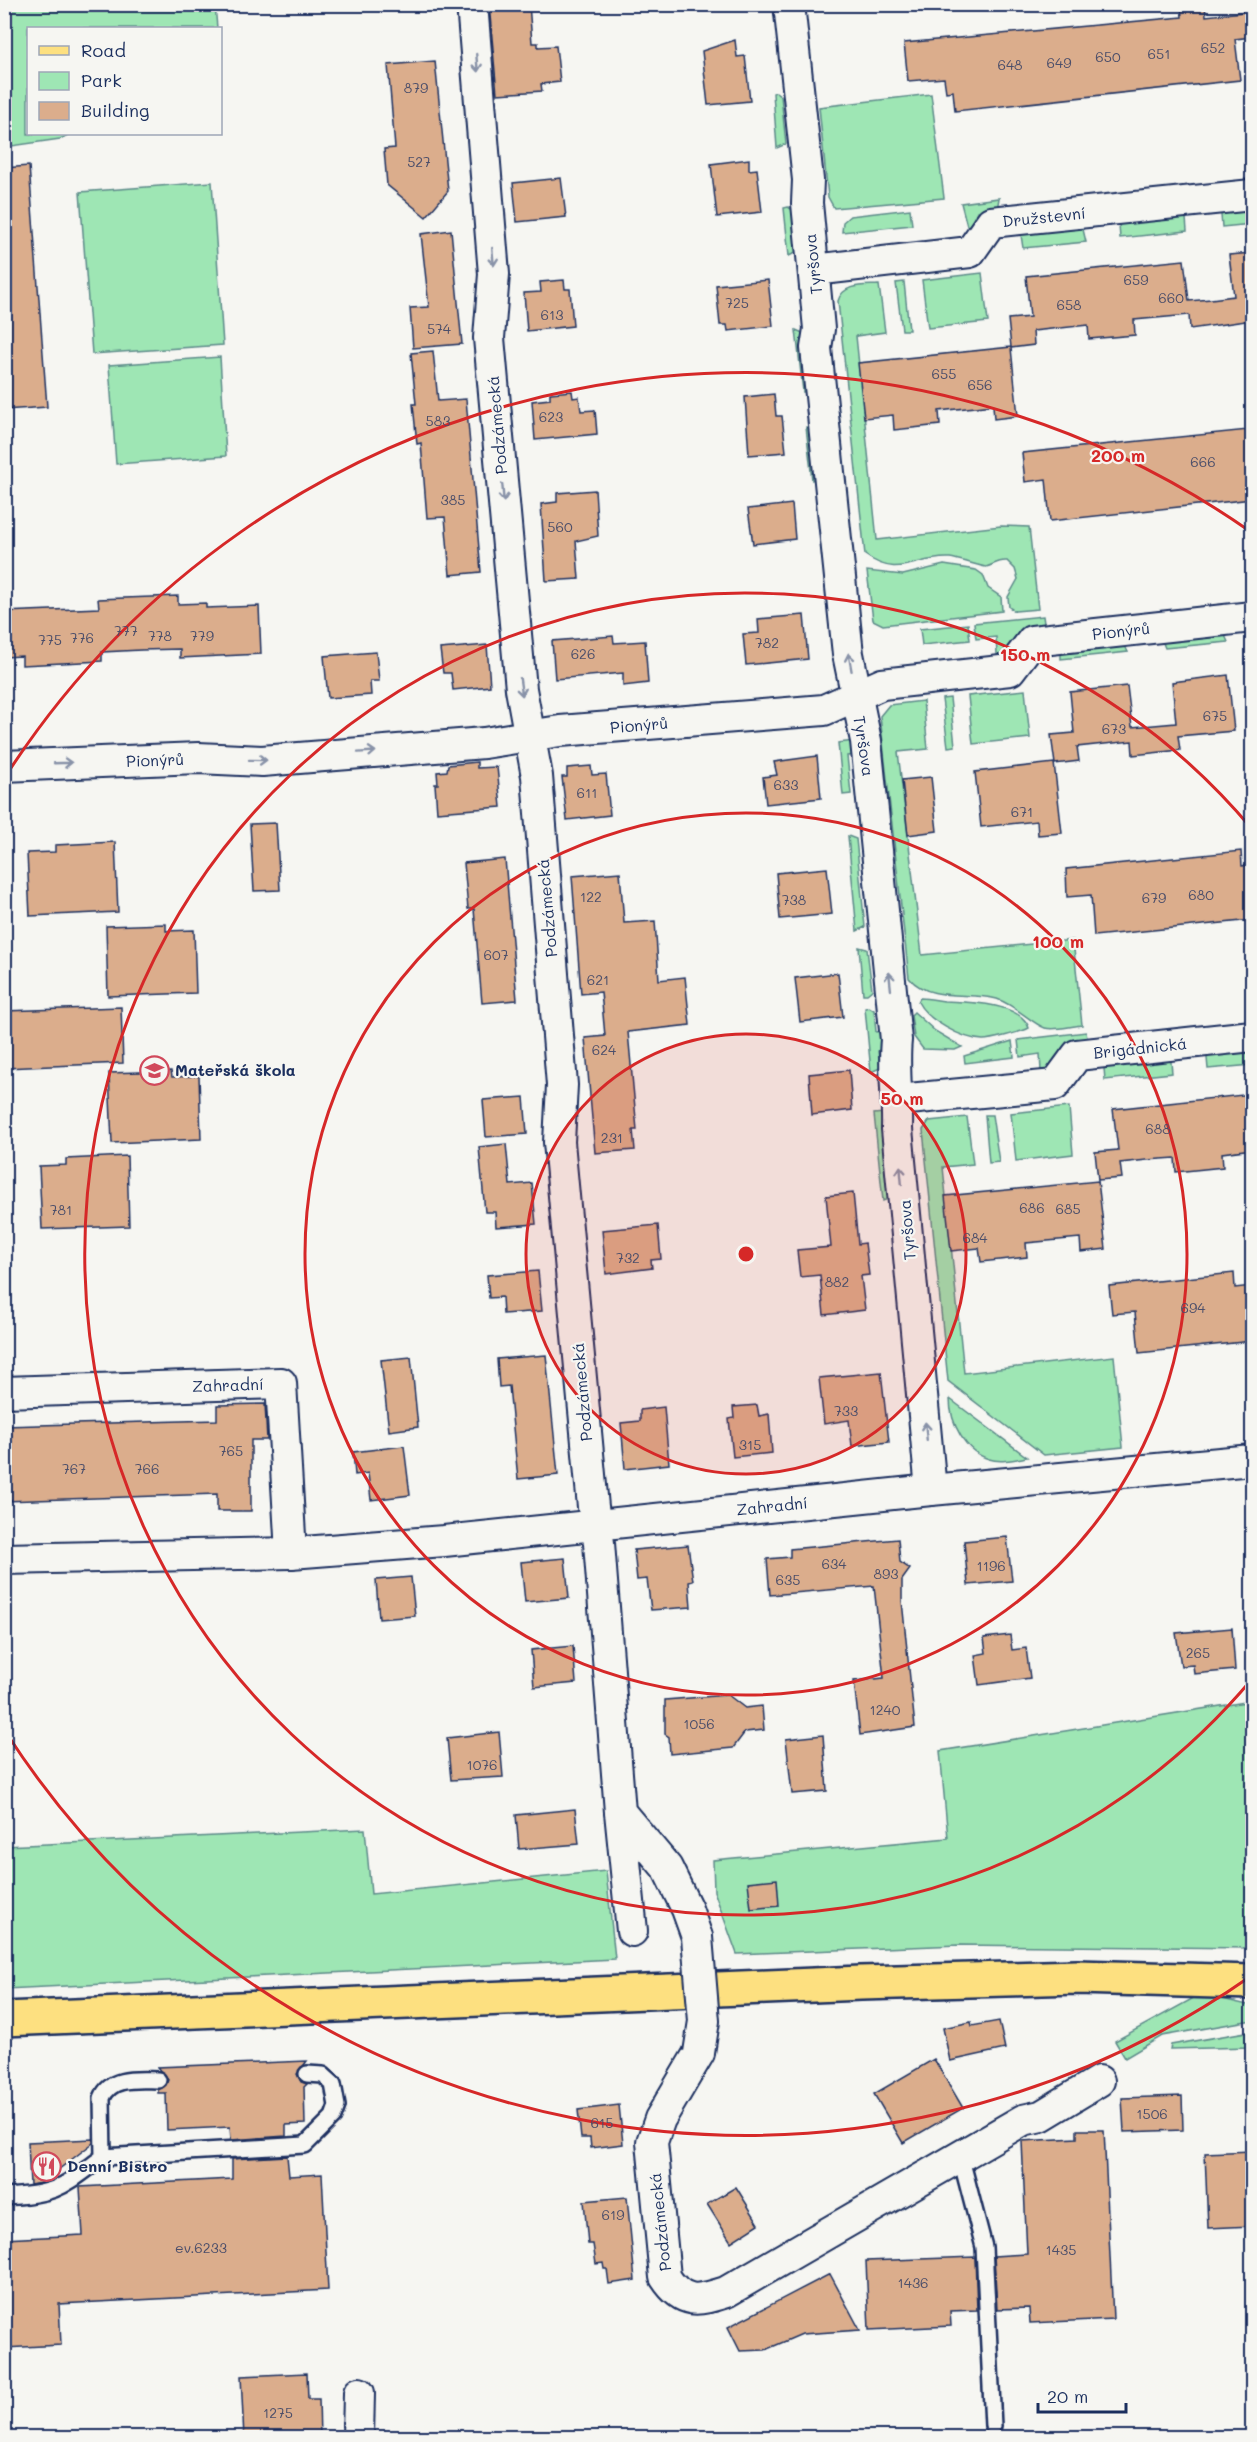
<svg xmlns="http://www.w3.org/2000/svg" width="1257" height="2442" font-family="Mali,sans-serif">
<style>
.green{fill:#9ee6b4;stroke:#5c8a89;stroke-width:1.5}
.building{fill:#dbad8c;stroke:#1b2f5e;stroke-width:1.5}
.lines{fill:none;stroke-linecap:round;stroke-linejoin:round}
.lane-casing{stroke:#1b2f5e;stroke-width:20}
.street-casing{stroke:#1b2f5e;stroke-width:34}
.primary-casing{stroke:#1b2f5e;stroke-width:38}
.lane{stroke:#f6f6f2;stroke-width:15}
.street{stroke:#f6f6f2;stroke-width:30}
.primary{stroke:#fde080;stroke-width:33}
.street-bridge-casing{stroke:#1b2f5e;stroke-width:34;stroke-linecap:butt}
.street-bridge{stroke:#f6f6f2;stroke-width:30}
.oneway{stroke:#8892a8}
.ring{fill:none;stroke:#d62828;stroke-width:3}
.labels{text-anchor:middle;stroke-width:4.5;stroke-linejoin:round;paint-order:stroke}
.number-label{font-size:14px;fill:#4b4e6a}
.street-label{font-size:16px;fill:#1b2f5e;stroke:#f6f6f2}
.poi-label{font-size:16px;font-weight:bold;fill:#1b2f5e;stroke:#f6f6f2;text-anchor:start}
.centre{fill:#d62828;stroke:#f6f6f2;stroke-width:3}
.ring-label{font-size:18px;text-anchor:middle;font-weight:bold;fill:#d62828;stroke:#f6f6f2;stroke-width:4.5;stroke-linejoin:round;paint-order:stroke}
</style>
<rect width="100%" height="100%" fill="#f6f6f2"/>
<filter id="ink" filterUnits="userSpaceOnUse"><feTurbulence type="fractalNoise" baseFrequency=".0167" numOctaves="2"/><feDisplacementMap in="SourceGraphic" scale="12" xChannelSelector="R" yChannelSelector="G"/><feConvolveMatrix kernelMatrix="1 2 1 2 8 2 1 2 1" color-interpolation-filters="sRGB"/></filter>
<g filter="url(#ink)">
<!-- green -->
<g class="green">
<path d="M5,4L215,5L217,28H28V134H70L60,139L5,147Z"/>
<path d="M776,92L781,96L786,144L777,148L773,93Z"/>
<path d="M931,94L944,198L834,208L828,197L819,107Z"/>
<path d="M212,182L223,345L92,354L80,192Z"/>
<path d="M999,198L997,210L977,211L970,226H967L961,203Z"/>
<path d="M1252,206V224L1222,227L1221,215L1224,209Z"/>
<path d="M788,207L793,210L797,252L789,256L784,208Z"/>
<path d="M910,209L912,225L842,232L843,222L850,216Z"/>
<path d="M1182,214L1186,218L1187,231L1120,238L1119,225L1122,220Z"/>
<path d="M1082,225L1086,242L1023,248L1021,235L1025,230Z"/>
<path d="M982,273L988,322L928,328L922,280Z"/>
<path d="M904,282L909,330H902L896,283Z"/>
<path d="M879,285L885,332L856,336L877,540L1001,526L1029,527L1038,609L1015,611L1009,607L1008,597L1018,579L1015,569L1007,561C998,560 994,565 986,567C983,567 958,559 950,558C916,556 899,580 865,555L838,301C843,283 864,286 879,285Z"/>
<path d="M796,330L805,334L806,391L803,392Z"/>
<path d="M220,357L226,456L116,464L109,365Z"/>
<path d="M806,427H810L820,475L812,480Z"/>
<path d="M944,565L976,570L983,575L988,588L1001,597L1002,611L883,625L873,620L867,571L903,575Z"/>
<path d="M1043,616L1044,623L1040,627L1020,630L1005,656L1001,657L997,654L996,637L976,639L974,623Z"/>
<path d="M968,624L970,640L922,645L920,629Z"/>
<path d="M1223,631L1228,642L1165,648L1163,643L1166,637Z"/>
<path d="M1123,642L1128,652L1061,659V653Z"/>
<path d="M1025,690L1030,738L973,744L968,696Z"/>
<path d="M950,698L955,746L948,747L942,699Z"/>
<path d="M923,701L928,749L898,752L922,955L1073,940L1082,1025C1072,1026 1054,1031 1045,1028C1031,1023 1017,1006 997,999C968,991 931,1003 909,978L880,716L889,705Z"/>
<path d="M855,741L857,755L847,756L851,794L843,795L838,743Z"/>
<path d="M848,836L856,839L865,927L857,931Z"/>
<path d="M859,947L867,949L872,990L867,994H863Z"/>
<path d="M920,998C928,998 936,1000 944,1001C965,1002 1021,1002 1029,1028C1022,1032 990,1040 983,1040C962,1039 927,1020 918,1002Z"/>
<path d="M869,1007L874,1010L876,1032L883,1031L885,1044L878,1051L880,1068L871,1072L865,1008Z"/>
<path d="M914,1012L935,1031L962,1047L955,1050L923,1049L914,1037L911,1015Z"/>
<path d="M1086,1032L1087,1038L1083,1043L1065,1045L1048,1072L1041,1071L1040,1054L1020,1057L1018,1040Z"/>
<path d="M1012,1041L1014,1057L965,1063L964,1056Z"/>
<path d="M1252,1049V1065L1208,1069L1207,1058L1210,1053Z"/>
<path d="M1167,1058L1171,1062L1172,1073L1105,1080L1104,1068L1108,1063Z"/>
<path d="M1069,1107L1073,1154L1016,1161L1011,1113Z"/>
<path d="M884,1113L893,1197L883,1201L874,1114Z"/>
<path d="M985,1115H992L999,1162L989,1163Z"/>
<path d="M967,1117L973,1164L943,1167L964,1373L1114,1356L1123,1447L1044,1455L948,1381L923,1130L929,1121Z"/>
<path d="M950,1399L1027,1457C1016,1459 1001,1463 989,1459C965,1452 950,1423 950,1399Z"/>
<path d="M1252,1701V1948L959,1945L737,1954L714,1891L713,1860L948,1838L940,1751Z"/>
<path d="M365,1829L371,1894L606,1871L615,1959L5,1989V1846Z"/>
<path d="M1201,1994L1252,2006V2020L1162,2036L1125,2058L1115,2041Z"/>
<path d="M1252,2031V2047L1170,2049L1171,2045Z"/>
</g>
<!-- building -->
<g class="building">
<path d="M489,4H529L532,43H538V47L556,46L560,82L541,84L542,91L497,94Z"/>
<path d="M1181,4H1205L1206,16L1252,11V37L1235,39L1240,80L955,111L953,91L946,92L944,78L908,81L904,43L1182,17Z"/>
<path d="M735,40L737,57L745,56L750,101L708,105L702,51Z"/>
<path d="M435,61L448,191L426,217L387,185L384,149L395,148L388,65Z"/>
<path d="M749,159V170L757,169L762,212L717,217L711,164Z"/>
<path d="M29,166L47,407L4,410V168Z"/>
<path d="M561,178L566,217L517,222L513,183Z"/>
<path d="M451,230L462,344L413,348L410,308L429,307L421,234Z"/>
<path d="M1252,253V320L1190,329L1189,315L1134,320L1135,335L1089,339L1088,325L1033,331L1034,345L1011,348L1018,416L994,419L993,405L939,411L940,425L894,430L893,415L864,418L858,363L1011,347L1008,319L1030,317L1026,276L1184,260L1189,301L1211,299L1234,296L1229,255Z"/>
<path d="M564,280L565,289H570L573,326L527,331L524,293L541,292L540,282Z"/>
<path d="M768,280L773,326L728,331L727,325H720L716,285Z"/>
<path d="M433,351L438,401L466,399L481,572L450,575L445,517L427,518L421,443L417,444L413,404H416L411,353Z"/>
<path d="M572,391L573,398L579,397L581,411L595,410L597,434L535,440L532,401L550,399V393Z"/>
<path d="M774,394L776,416H782L786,452L749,455L745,397Z"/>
<path d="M1248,430L1250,444H1252V499L1050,521L1046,479L1025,482L1022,453Z"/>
<path d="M595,490L598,536L576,541L579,579L546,581L541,504L557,502V493Z"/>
<path d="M792,504L795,539L753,544L748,509Z"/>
<path d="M178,596V604L206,603V608L259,606L261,654L180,658V649L141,650L102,652V661L22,665V656L4,657V612L99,608L98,599Z"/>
<path d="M804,615L808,659L746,665L743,634L759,633L758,619Z"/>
<path d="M613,636L614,643L645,641L648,683L623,686V673L555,679L552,641Z"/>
<path d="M487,645L490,686L453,690L451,673H443L440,649Z"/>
<path d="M376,652L379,681H370L371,695L328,698L324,656Z"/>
<path d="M1228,675L1234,731L1178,736L1180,750L1133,755L1132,741L1077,747L1079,761L1055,764L1051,735L1074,733L1070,692L1127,686L1132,727L1176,723L1172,682Z"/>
<path d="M817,756L821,798L766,804L763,777L777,775L774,762Z"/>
<path d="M477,762V768L497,767L501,807L437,812L435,784H438L437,772L447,771L448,765Z"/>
<path d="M1054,763L1062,833L1038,835L1037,821L981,827L975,772Z"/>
<path d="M591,766L592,775L606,774L610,815L567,820L562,777H567V768Z"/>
<path d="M931,777L937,831L908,835L902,780Z"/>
<path d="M276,823L280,890L254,891L250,824Z"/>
<path d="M115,842L118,912L30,916L27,853L55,852V845Z"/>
<path d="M1241,851L1242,866L1252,865V920L1094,936L1091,895L1067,897L1066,869Z"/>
<path d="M505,859L517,1000L482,1003L474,909H468L464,863Z"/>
<path d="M827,868L832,914L780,919L776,873Z"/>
<path d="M620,872L624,923L655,921L659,980L685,977L690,1025L628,1032L637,1130H633L635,1150L595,1153L585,1038L605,1036L601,992L581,994L572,876Z"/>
<path d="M166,924V931L194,930L196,993L108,996L106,926Z"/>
<path d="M838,973L843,1017L800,1022L795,978Z"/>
<path d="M121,1007L123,1063L4,1068V1011Z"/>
<path d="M849,1070L852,1110L812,1115L809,1074Z"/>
<path d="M171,1071L172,1077L199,1076L201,1139L112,1143L109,1073Z"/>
<path d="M1252,1094V1149L1222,1153L1223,1167L1176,1172L1175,1158L1147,1160L1120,1163L1122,1178L1098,1180L1095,1152L1118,1150L1113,1109Z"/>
<path d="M524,1097L527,1134L486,1137L483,1100Z"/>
<path d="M506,1144L510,1185L532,1183L536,1224L496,1227L495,1212H485L479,1147Z"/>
<path d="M127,1156L129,1226L42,1229L39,1166L66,1165V1159Z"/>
<path d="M1098,1181L1106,1249L1081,1252L1080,1238L1026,1243L1027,1257L981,1262L979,1248L951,1251L945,1196Z"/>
<path d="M853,1193L858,1244L865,1243L869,1275L861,1276L865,1310L824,1315L820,1275L800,1277L797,1250L831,1247L826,1196Z"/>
<path d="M658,1225L661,1259L651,1260L652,1268L606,1274L602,1230Z"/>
<path d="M538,1271L542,1311L503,1314L502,1297L489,1298L487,1275Z"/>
<path d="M1234,1273L1235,1288L1252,1286V1341L1139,1353L1135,1312L1112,1314L1109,1286Z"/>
<path d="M546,1355L558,1475L518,1479L509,1386L499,1387L497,1359Z"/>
<path d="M411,1357L418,1427L389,1431L381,1360Z"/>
<path d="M881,1372L889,1442L852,1446L849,1420L824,1424L819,1378Z"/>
<path d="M265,1404L267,1440H251V1511H217V1494L4,1501V1426L217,1420V1405Z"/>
<path d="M757,1405L759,1416L769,1414L772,1453L733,1457L729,1419L734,1418L733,1407Z"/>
<path d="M664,1407L669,1464L625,1469L621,1423L640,1421V1410Z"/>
<path d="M404,1446L410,1495L371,1500L368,1473L355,1475L353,1452Z"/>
<path d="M1007,1537L1012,1581L968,1585L964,1541Z"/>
<path d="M898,1539L900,1562L910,1569L902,1580V1601L915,1727L860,1735L854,1681L884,1678L874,1586L770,1595L767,1559L790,1557V1549Z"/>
<path d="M688,1545L693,1581L689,1582L691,1607L651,1610L647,1579L637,1580L634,1550Z"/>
<path d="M565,1558L569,1598L525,1602L521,1562Z"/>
<path d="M411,1577L415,1616L379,1619L376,1580Z"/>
<path d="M1232,1628L1235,1670L1194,1674L1193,1665L1181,1666L1176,1633Z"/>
<path d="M1010,1635L1012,1650L1026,1648L1030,1678L979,1685L975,1655L986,1653L984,1638Z"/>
<path d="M573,1646L576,1683L534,1687L531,1650Z"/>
<path d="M728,1695L745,1708L762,1706L764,1730L745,1732L733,1748L670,1754L669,1737L665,1734V1700Z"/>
<path d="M499,1732L503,1777L451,1780L447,1738Z"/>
<path d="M823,1735L827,1791L792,1794L786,1739Z"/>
<path d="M575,1809L579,1844L519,1849L516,1815Z"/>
<path d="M777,1879L779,1906L751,1909L748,1882Z"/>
<path d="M999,2021L1005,2049L950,2061L943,2028L971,2022L972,2026Z"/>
<path d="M934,2059L963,2108L903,2143L874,2094Z"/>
<path d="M307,2061L297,2074L301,2082L307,2084L304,2087L305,2124L286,2125V2136L231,2140L230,2127L167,2130L166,2093H158V2090L166,2085L168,2080L157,2067Z"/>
<path d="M1182,2096L1183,2130L1124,2132L1122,2098Z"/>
<path d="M619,2105L623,2144L591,2148L590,2138H581L578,2110Z"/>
<path d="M1077,2130H1104L1113,2319L1030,2323L1029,2308L997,2309L994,2256L1027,2254L1022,2141L1077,2138Z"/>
<path d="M93,2139V2143L41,2183L30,2185L28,2142Z"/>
<path d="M1252,2151V2226L1208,2228L1205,2153Z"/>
<path d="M287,2156L289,2176L322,2174L328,2290L59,2304L61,2345L4,2348V2239L83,2235L80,2187L232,2179V2159Z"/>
<path d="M736,2187L759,2224L731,2242L707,2204Z"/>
<path d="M627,2197L635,2280L609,2284L607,2269H604L603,2263L596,2264L593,2244H588L584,2201Z"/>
<path d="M975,2257L977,2310L950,2311L951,2326L869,2330L866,2261Z"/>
<path d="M830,2274L860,2330L802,2334L765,2350L740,2351L728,2327Z"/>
<path d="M307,2373L308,2399H319L320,2438H244L241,2376Z"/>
</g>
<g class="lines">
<defs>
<g id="lane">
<path d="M960,2155L984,2247L993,2426"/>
<path d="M103,2157L305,2145L333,2117L337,2106L333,2084L323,2075L307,2074"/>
<path d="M4,2197C58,2194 61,2188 103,2157L102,2098C111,2076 138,2080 158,2080"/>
</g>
<g id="street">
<path d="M472,4L494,274L489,338L521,689L537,776L562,1085L559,1142L593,1507L599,1543L620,1812L667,1868L687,1909L697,1937"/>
<path d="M789,4L808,180L807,203L819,329L816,348L848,654L866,741L896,1040C893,1070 898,1099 897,1129L931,1490"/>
<path d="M814,270L970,252L991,222L1252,195"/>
<path d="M4,766L198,758L262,761L484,743L560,731L824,710L882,684L1010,670L1032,641L1252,617"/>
<path d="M898,1100L1055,1085L1077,1055L1252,1036"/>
<path d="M4,1392L281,1383L291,1553"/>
<path d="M4,1559L291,1553L444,1541L931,1490L1252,1460"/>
<path d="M620,1812L632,1931"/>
<path d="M699,2053L660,2119L652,2142L665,2277C683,2305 698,2301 726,2292L1023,2120L1041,2116L1099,2081"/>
<path d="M358,2438L359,2393"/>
</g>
<path id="primary" d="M4,2019L861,1983L1077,1977L1252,1982"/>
</defs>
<!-- lane casing -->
<use href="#lane" class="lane-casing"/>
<!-- street casing -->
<use href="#street" class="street-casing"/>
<!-- primary casing -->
<use href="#primary" class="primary-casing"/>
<!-- lane -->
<use href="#lane" class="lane"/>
<!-- street -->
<use href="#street" class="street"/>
<!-- primary -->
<use href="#primary" class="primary"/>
<defs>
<path id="street-bridge" d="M697,1937L704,2021L699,2053"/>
</defs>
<!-- street-bridge casing -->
<use href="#street-bridge" class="street-bridge-casing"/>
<!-- street-bridge -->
<use href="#street-bridge" class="street-bridge"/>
</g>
<!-- one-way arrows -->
<defs><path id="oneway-shaft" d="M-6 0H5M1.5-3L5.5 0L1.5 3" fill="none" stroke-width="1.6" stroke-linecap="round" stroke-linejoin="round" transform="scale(1.5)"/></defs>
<g class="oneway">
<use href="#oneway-shaft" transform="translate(477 63) rotate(85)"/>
<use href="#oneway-shaft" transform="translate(493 257) rotate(85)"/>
<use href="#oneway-shaft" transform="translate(503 493) rotate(85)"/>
<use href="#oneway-shaft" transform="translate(850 662) rotate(-100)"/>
<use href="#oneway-shaft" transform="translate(521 687) rotate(82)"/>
<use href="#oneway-shaft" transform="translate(367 752) rotate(-4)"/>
<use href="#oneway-shaft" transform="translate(258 760) rotate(1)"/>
<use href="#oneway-shaft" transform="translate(63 763) rotate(-2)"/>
<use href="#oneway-shaft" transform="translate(890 981) rotate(-96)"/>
<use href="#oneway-shaft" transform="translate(901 1175) rotate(-95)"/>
<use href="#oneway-shaft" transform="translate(926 1431) rotate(-95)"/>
</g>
</g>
<!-- distance rings -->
<circle cx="746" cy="1254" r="220" fill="#d62828" fill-opacity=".12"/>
<g class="ring">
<circle cx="746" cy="1254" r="220"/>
<circle cx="746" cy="1254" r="441"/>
<path d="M1252 1679A661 661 0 1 1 1252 829"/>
<path d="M1251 1976A881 881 0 0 1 7 1734M7 774A881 881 0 0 1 1251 532"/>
</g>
<!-- icons -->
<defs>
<symbol id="school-ring" viewBox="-11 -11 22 22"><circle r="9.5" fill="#f6f6f2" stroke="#d1495b" stroke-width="1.5"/><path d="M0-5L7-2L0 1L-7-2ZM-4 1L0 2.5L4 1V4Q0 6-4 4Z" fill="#d1495b"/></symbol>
<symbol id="restaurant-ring" viewBox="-11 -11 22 22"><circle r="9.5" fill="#f6f6f2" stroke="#d1495b" stroke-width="1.5"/><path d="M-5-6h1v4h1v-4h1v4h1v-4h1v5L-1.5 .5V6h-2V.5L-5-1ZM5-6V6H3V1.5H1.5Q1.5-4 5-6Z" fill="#d1495b"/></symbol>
</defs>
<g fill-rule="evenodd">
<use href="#school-ring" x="138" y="1054" width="33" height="33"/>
<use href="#restaurant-ring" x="30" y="2150" width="33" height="33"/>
</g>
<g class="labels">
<!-- number labels -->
<g class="number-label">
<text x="1213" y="53">652</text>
<text x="1159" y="59">651</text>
<text x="1108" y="62">650</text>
<text x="1059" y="68">649</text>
<text x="1010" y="70">648</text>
<text x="416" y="93">879</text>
<text x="419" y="167">527</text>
<text x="1136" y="285">659</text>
<text x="1171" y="303">660</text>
<text x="737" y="308">725</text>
<text x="1069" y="310">658</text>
<text x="552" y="320">613</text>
<text x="439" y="334">574</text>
<text x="944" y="379">655</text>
<text x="980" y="390">656</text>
<text x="551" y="422">623</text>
<text x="438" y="426">583</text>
<text x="1203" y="467">666</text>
<text x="453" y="505">385</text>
<text x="560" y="532">560</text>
<text x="126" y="636">777</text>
<text x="160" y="641">778</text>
<text x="202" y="641">779</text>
<text x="82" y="643">776</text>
<text x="50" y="645">775</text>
<text x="767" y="648">782</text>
<text x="583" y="659">626</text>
<text x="1215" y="721">675</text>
<text x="1114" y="734">673</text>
<text x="786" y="790">633</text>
<text x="587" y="798">611</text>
<text x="1022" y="817">671</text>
<text x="1201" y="900">680</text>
<text x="591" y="902">122</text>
<text x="1154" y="903">679</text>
<text x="794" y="905">738</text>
<text x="496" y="960">607</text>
<text x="598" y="985">621</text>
<text x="604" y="1055">624</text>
<text x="1158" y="1134">688</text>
<text x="612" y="1143">231</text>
<text x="1032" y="1213">686</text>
<text x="1068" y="1214">685</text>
<text x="61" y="1215">781</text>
<text x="975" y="1243">684</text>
<text x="628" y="1263">732</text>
<text x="837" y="1287">882</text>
<text x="1193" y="1313">694</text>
<text x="846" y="1416">733</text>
<text x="750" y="1450">315</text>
<text x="231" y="1456">765</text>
<text x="74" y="1474">767</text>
<text x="147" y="1474">766</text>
<text x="834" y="1569">634</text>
<text x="991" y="1571">1196</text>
<text x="886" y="1579">893</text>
<text x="788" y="1585">635</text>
<text x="1198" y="1658">265</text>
<text x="885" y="1715">1240</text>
<text x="699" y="1729">1056</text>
<text x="482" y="1770">1076</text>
<text x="1152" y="2119">1506</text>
<text x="602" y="2128">615</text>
<text x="613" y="2220">619</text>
<text x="201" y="2253">ev.6233</text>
<text x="1061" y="2255">1435</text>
<text x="913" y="2288">1436</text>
<text x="278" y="2418">1275</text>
</g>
<!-- street labels -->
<g class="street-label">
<text transform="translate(1044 217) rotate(-6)" y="6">Družstevní</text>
<text transform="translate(813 264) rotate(-96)" y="6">Tyršova</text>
<text transform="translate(497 425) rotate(-95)" y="6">Podzámecká</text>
<text transform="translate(1121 631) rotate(-6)" y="6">Pionýrů</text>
<text transform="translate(639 725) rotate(-5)" y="6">Pionýrů</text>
<text transform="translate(864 746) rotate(81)" y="6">Tyršova</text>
<text transform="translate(155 760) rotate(-2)" y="6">Pionýrů</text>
<text transform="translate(547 908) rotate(-95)" y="6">Podzámecká</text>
<text transform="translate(1140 1048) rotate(-6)" y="6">Brigádnická</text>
<text transform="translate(907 1230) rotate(-95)" y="6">Tyršova</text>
<text transform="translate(228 1385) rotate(-2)" y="6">Zahradní</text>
<text transform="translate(582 1392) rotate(-95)" y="6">Podzámecká</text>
<text transform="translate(772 1506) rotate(-6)" y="6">Zahradní</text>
<text transform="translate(660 2222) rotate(-96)" y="6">Podzámecká</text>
</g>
<!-- poi labels -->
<g class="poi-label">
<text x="175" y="1076">Mateřská škola</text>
<text x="67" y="2172">Denní Bistro</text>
</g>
</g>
<circle cx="746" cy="1254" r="9" class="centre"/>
<g class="ring-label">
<text x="1118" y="462">200 m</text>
<text x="1025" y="661">150 m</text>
<text x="1058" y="948">100 m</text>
<text x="902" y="1105">50 m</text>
</g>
<!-- margin -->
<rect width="1257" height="2442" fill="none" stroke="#f6f6f2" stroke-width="24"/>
<rect x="12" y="12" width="1233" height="2418" fill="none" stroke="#1b2f5e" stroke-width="2" filter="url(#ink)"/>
<!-- legend -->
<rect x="27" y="27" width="195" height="108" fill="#f6f6f2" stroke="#9ea6b7" stroke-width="1.5"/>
<rect x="39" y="46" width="30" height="9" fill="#fde080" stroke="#9ea6b7" stroke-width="1.5"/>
<text x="81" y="57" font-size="18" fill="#1b2f5e">Road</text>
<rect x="39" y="72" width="30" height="18" fill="#9ee6b4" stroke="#9ea6b7" stroke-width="1.5"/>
<text x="81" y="87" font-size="18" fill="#1b2f5e">Park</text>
<rect x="39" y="102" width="30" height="18" fill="#dbad8c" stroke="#9ea6b7" stroke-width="1.5"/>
<text x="81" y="117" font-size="18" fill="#1b2f5e">Building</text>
<!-- scale -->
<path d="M1038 2403v9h88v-9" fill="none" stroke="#1b2f5e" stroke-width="3"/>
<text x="1047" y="2403" font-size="18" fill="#1b2f5e" stroke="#f6f6f2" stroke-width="4.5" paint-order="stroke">20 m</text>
</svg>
